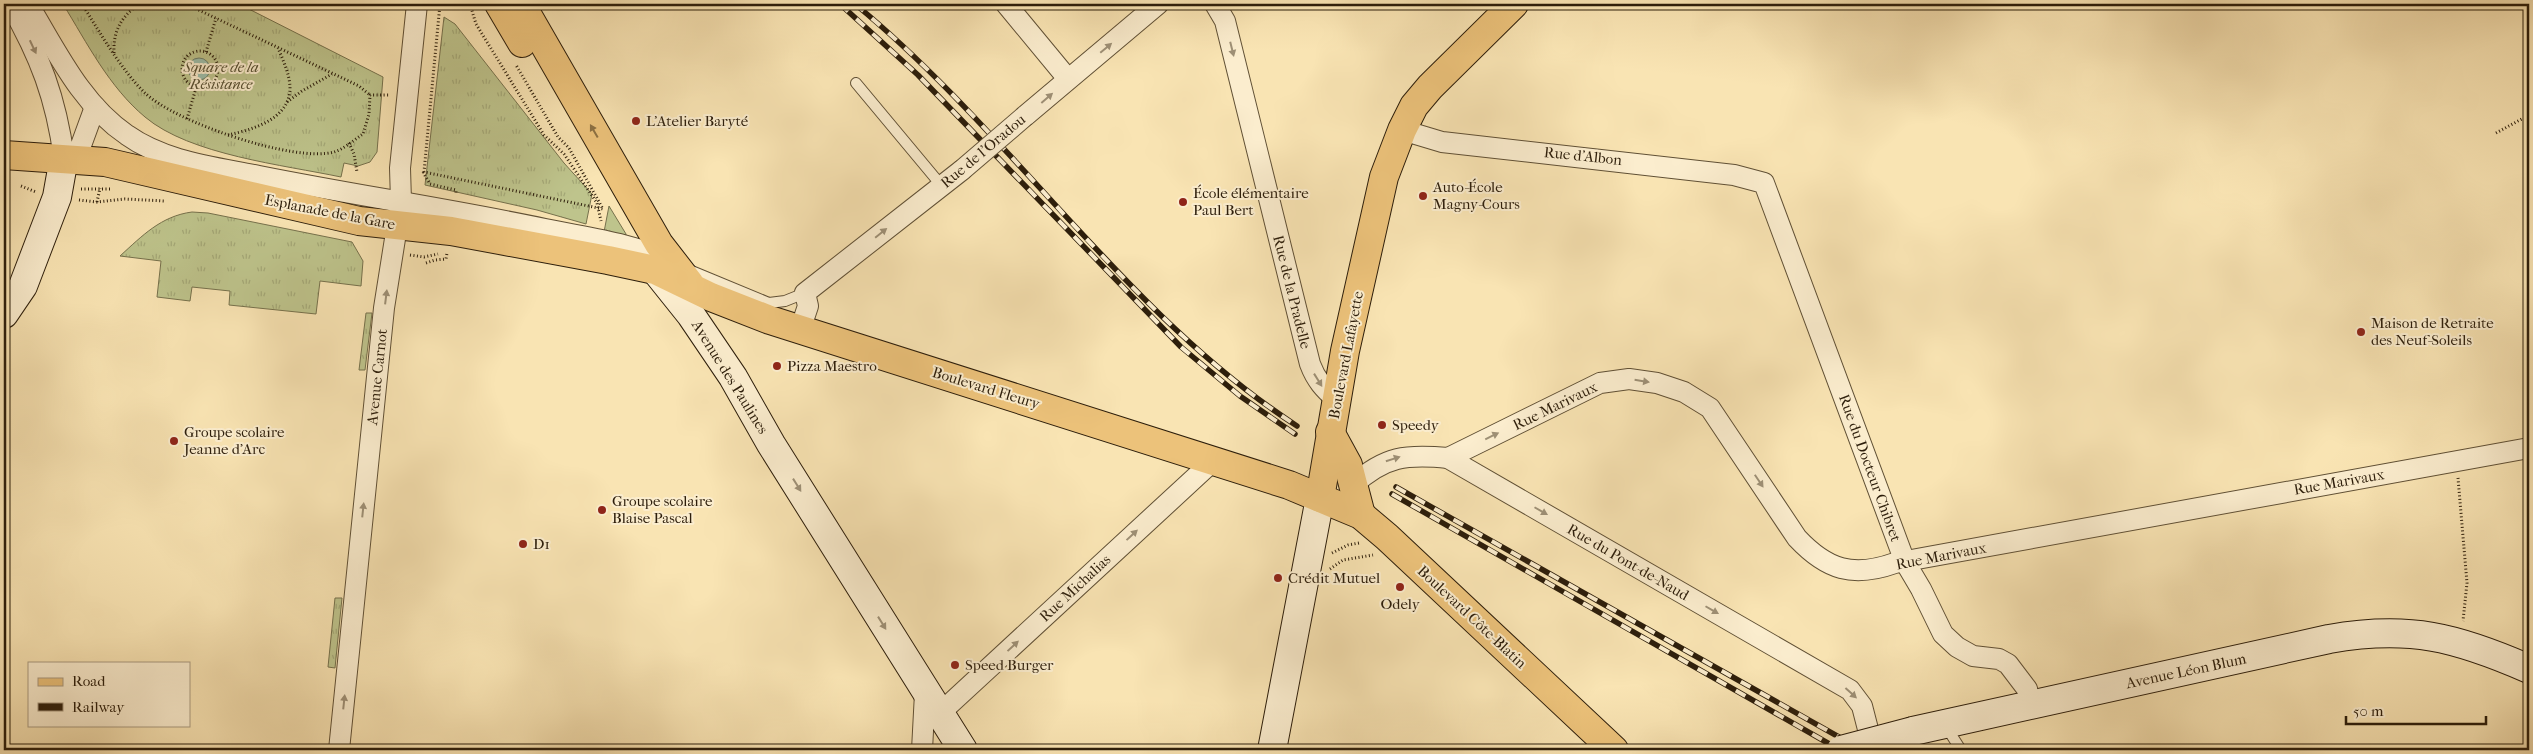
<svg xmlns="http://www.w3.org/2000/svg" width="2533" height="754" font-family="'IM FELL French Canon',serif">
<style>
.grass{fill:url(#grass-tufts);stroke:#76714c}
.water{fill:url(#water-waves);stroke:#717f6b}
.lines{fill:none;stroke-linecap:round;stroke-linejoin:round}
.lane-casing{stroke:#605035;stroke-width:12}
.street-casing{stroke:#605035;stroke-width:22}
.secondary-casing{stroke:#2d1e0b;stroke-width:30}
.primary-casing{stroke:#2d1e0b;stroke-width:30}
.path{stroke:#2d1e0b;stroke-width:3;stroke-dasharray:1 2.5;stroke-linecap:butt}
.lane{stroke:#fbedce;stroke-width:10}
.street{stroke:#fbedce;stroke-width:20}
.secondary{stroke:#fbedce;stroke-width:28}
.primary{stroke:#ecc27a;stroke-width:28}
.rail-casing{stroke:#2d1e0b;stroke-width:5.5}
.rail{stroke:#fbedce;stroke-width:4;stroke-dasharray:11;stroke-linecap:butt}
.street-bridge-casing{stroke:#605035;stroke-width:22;stroke-linecap:butt}
.secondary-bridge-casing{stroke:#2d1e0b;stroke-width:30;stroke-linecap:butt}
.street-bridge{stroke:#fbedce;stroke-width:20}
.secondary-bridge{stroke:#fbedce;stroke-width:28}
.oneway{fill:#9e9076}
.oneway2{fill:#8c7042}
.poi-dot{fill:#8f2418;stroke:#fbedce;stroke-width:2}
.labels{text-anchor:middle;stroke-width:4;stroke-linejoin:round;paint-order:stroke}
.park-label{font-size:15px;font-style:italic;fill:#585032;stroke:#fbedce}
.poi-label{font-size:15px;fill:#2d1e0b;stroke:#fbedce;text-anchor:start}
.street-label{font-size:15px;fill:#2d1e0b;stroke:#fbedce}
</style>
<defs>
<pattern id="grass-tufts" width="24" height="20" patternUnits="userSpaceOnUse" patternTransform="scale(1.25)"><rect width="24" height="20" fill="#bec48c"/><path d="M3 7l-1-3M5 7V3M7 7l1-3M15 17l-1-3M17 17v-4M19 17l1-3" fill="none" stroke="#a4a877"/></pattern>
<pattern id="water-waves" width="16" height="10" patternUnits="userSpaceOnUse" patternTransform="scale(1.25)"><rect width="16" height="10" fill="#9ebfab"/><path d="M0 5q4-4 8 0t8 0" fill="none" stroke="#88a492"/></pattern>
</defs>
<rect width="100%" height="100%" fill="#f9e4b3"/>
<filter id="stains"><feTurbulence type="fractalNoise" baseFrequency=".004" numOctaves="4"/><feColorMatrix values="0 0 0 0 .2 0 0 0 0 .09 0 0 0 0 .02 0 0 0 .5 -.17"/></filter>
<radialGradient id="worn" r=".72"><stop offset=".6" stop-color="#630" stop-opacity="0"/><stop offset="1" stop-color="#630" stop-opacity=".3"/></radialGradient>
<!-- grass -->
<g class="grass">
<path d="M63,4H239L383,77L377,152L370,162L358,166L344,163L341,177C284,165 190,155 145,117C109,87 87,43 63,4Z"/>
<path d="M444,17L455,24L564,163L592,194L586,224L537,210L425,185Z"/>
<path d="M609,206L626,234V235L604,232Z"/>
<path d="M192,212L208,213L352,242L363,261L361,286L320,281L316,314L229,305L230,291L192,287L190,301L157,297L161,261L120,256C142,236 161,216 192,212Z"/>
<path d="M366,313H372L365,370H359Z"/>
<path d="M335,598H342L335,668L328,667Z"/>
</g>
<!-- water -->
<circle class="water" cx="199" cy="69" r="11"/>
<g class="lines">
<defs>
<g id="lane">
<path d="M856,83L941,185"/>
<path d="M687,269L769,303L785,301L805,293"/>
<path d="M1945,725L1961,750"/>
</g>
<g id="street">
<path d="M10,4C40,56 56,98 64,158L80,148L95,107"/>
<path d="M28,4C56,50 81,104 127,135C165,162 215,167 259,176C354,195 450,209 545,229C588,238 632,243 672,262"/>
<path d="M1006,4L1068,79"/>
<path d="M1215,4L1225,21L1310,364C1316,380 1324,389 1337,400"/>
<path d="M1025,116L1158,4"/>
<path d="M1402,130L1442,142L1734,175L1764,183L1905,562L1921,589L1943,634L1957,647L1973,656L1999,659L2008,664L2027,689L2031,705"/>
<path d="M800,330L808,306L805,293L962,170"/>
<path d="M1448,458L1600,383L1629,379L1657,383L1684,392L1710,408L1797,538C1827,570 1853,578 1895,563L2529,448"/>
<path d="M1353,485C1385,456 1406,454 1448,458L1850,690L1862,706L1871,741"/>
<path d="M939,714L1212,462"/>
<path d="M339,750L384,308L401,201L400,168L417,4"/>
<path d="M922,750L925,693"/>
</g>
<g id="secondary">
<path d="M655,270L691,315L733,377L771,444L963,750"/>
<path d="M4,314L23,286L57,197L64,158"/>
<path d="M1913,731L2329,639C2409,625 2456,637 2529,669"/>
<path d="M1272,750L1320,498"/>
</g>
<g id="primary">
<path d="M499,4L522,43"/>
<path d="M521,4L659,244L690,284"/>
<path d="M4,155L105,162L359,221L451,231L608,260L655,270L711,297L770,320L1289,485L1361,515L1387,537L1614,750"/>
<path d="M1330,432L1348,465L1361,515"/>
<path d="M1320,498L1345,351L1384,177L1402,130L1414,106L1430,87L1514,4"/>
</g>
</defs>
<!-- lane casing -->
<use href="#lane" class="lane-casing"/>
<!-- street casing -->
<use href="#street" class="street-casing"/>
<!-- secondary casing -->
<use href="#secondary" class="secondary-casing"/>
<!-- primary casing -->
<use href="#primary" class="primary-casing"/>
<!-- path -->
<g class="path">
<path d="M82,4C99,31 122,71 145,93C175,122 294,163 334,152C344,149 354,140 363,134L369,114L370,95H389"/>
<path d="M186,4L359,86L370,95"/>
<path d="M440,4L424,172L603,209L569,148L558,137L516,65"/>
<path d="M470,4L476,24L544,135L564,154L597,203L601,221"/>
<circle cx="200" cy="69" r="18"/>
<path d="M206,52L216,18"/>
<path d="M114,53C113,31 121,17 139,4"/>
<path d="M287,102L302,91L332,74"/>
<path d="M187,119L196,88"/>
<path d="M2496,133L2529,115"/>
<path d="M228,135C254,129 291,119 290,86C289,73 283,60 278,48"/>
<path d="M349,143L354,154L357,172"/>
<path d="M423,172L430,184L456,190V193"/>
<path d="M21,186L36,192"/>
<path d="M81,189H112"/>
<path d="M79,200L97,202L125,199L165,201"/>
<path d="M97,202L100,188"/>
<path d="M410,255L424,257L438,254"/>
<path d="M426,263L435,260L446,259L447,253"/>
<path d="M2458,478L2467,583L2463,621"/>
<path d="M1332,553L1348,545L1359,543"/>
<path d="M1330,569L1343,560L1373,555"/>
</g>
<!-- lane -->
<use href="#lane" class="lane"/>
<!-- street -->
<use href="#street" class="street"/>
<!-- secondary -->
<use href="#secondary" class="secondary"/>
<!-- primary -->
<use href="#primary" class="primary"/>
<defs>
<g id="rail">
<path d="M840,4L918,75L1181,347L1240,396L1295,434"/>
<path d="M855,4C1013,134 1125,314 1297,426"/>
<path d="M1396,487L1862,750"/>
<path d="M1392,494L1840,750"/>
</g>
</defs>
<!-- rail casing -->
<use href="#rail" class="rail-casing"/>
<!-- rail -->
<use href="#rail" class="rail"/>
<defs>
<path id="street-bridge" d="M962,170L1025,116"/>
<path id="secondary-bridge" d="M1841,750L1913,731"/>
</defs>
<!-- street-bridge casing -->
<use href="#street-bridge" class="street-bridge-casing"/>
<!-- secondary-bridge casing -->
<use href="#secondary-bridge" class="secondary-bridge-casing"/>
<!-- street-bridge -->
<use href="#street-bridge" class="street-bridge"/>
<!-- secondary-bridge -->
<use href="#secondary-bridge" class="secondary-bridge"/>
</g>
<!-- one-way arrows -->
<defs><path id="oneway-solid" d="M-6-.8H1V-3.2L6.5 0L1 3.2V.8H-6Z" transform="scale(1.25)"/></defs>
<g class="oneway">
<use href="#oneway-solid" transform="translate(33 47) rotate(65)"/>
<use href="#oneway-solid" transform="translate(1106 48) rotate(-40)"/>
<use href="#oneway-solid" transform="translate(1232 49) rotate(76)"/>
<use href="#oneway-solid" transform="translate(1047 98) rotate(-41)"/>
<use href="#oneway-solid" transform="translate(881 233) rotate(-39)"/>
<use href="#oneway-solid" transform="translate(386 297) rotate(-83)"/>
<use href="#oneway-solid" transform="translate(1318 380) rotate(58)"/>
<use href="#oneway-solid" transform="translate(1642 381) rotate(9)"/>
<use href="#oneway-solid" transform="translate(1492 436) rotate(-26)"/>
<use href="#oneway-solid" transform="translate(1393 459) rotate(-18)"/>
<use href="#oneway-solid" transform="translate(1759 481) rotate(56)"/>
<use href="#oneway-solid" transform="translate(797 485) rotate(58)"/>
<use href="#oneway-solid" transform="translate(363 510) rotate(-84)"/>
<use href="#oneway-solid" transform="translate(1541 511) rotate(30)"/>
<use href="#oneway-solid" transform="translate(1132 535) rotate(-43)"/>
<use href="#oneway-solid" transform="translate(1712 610) rotate(30)"/>
<use href="#oneway-solid" transform="translate(882 623) rotate(58)"/>
<use href="#oneway-solid" transform="translate(1013 646) rotate(-43)"/>
<use href="#oneway-solid" transform="translate(1851 693) rotate(42)"/>
<use href="#oneway-solid" transform="translate(344 702) rotate(-84)"/>
</g>
<use class="oneway2" href="#oneway-solid" transform="translate(594 131) rotate(-120)"/>
<!-- markers -->
<g class="poi-dot">
<circle cx="636" cy="121" r="5"/>
<circle cx="1423" cy="196" r="5"/>
<circle cx="1183" cy="202" r="5"/>
<circle cx="2361" cy="332" r="5"/>
<circle cx="777" cy="366" r="5"/>
<circle cx="1382" cy="425" r="5"/>
<circle cx="174" cy="441" r="5"/>
<circle cx="602" cy="510" r="5"/>
<circle cx="523" cy="544" r="5"/>
<circle cx="1278" cy="578" r="5"/>
<circle cx="1400" cy="587" r="5"/>
<circle cx="955" cy="665" r="5"/>
</g>
<g class="labels">
<!-- park labels -->
<g class="park-label">
<text x="221" y="72">Square de la<tspan x="221" dy="17">Résistance</tspan></text>
</g>
<!-- poi labels -->
<g class="poi-label">
<text x="646" y="126">L'Atelier Baryté</text>
<text x="1433" y="192">Auto-École<tspan x="1433" dy="17">Magny-Cours</tspan></text>
<text x="1193" y="198">École élémentaire<tspan x="1193" dy="17">Paul Bert</tspan></text>
<text x="2371" y="328">Maison de Retraite<tspan x="2371" dy="17">des Neuf-Soleils</tspan></text>
<text x="787" y="371">Pizza Maestro</text>
<text x="1392" y="430">Speedy</text>
<text x="184" y="437">Groupe scolaire<tspan x="184" dy="17">Jeanne d'Arc</tspan></text>
<text x="612" y="506">Groupe scolaire<tspan x="612" dy="17">Blaise Pascal</tspan></text>
<text x="533" y="549">D1</text>
<text x="1288" y="583">Crédit Mutuel</text>
<text x="1400" y="609" text-anchor="middle">Odely</text>
<text x="965" y="670">Speed Burger</text>
</g>
<!-- street labels -->
<g class="street-label">
<text transform="translate(983 151) rotate(-40)" y="5">Rue de l'Oradou</text>
<text transform="translate(1583 156) rotate(6)" y="5">Rue d'Albon</text>
<text transform="translate(330 212) rotate(11)" y="5">Esplanade de la Gare</text>
<text transform="translate(1292 292) rotate(76)" y="5">Rue de la Pradelle</text>
<text transform="translate(1346 355) rotate(-79)" y="5">Boulevard Lafayette</text>
<text transform="translate(377 377) rotate(-84)" y="5">Avenue Carnot</text>
<text transform="translate(730 377) rotate(58)" y="5">Avenue des Paulines</text>
<text transform="translate(986 388) rotate(17)" y="5">Boulevard Fleury</text>
<text transform="translate(1555 406) rotate(-26)" y="5">Rue Marivaux</text>
<text transform="translate(1870 468) rotate(70)" y="5">Rue du Docteur Chibret</text>
<text transform="translate(2339 482) rotate(-10)" y="5">Rue Marivaux</text>
<text transform="translate(1941 556) rotate(-11)" y="5">Rue Marivaux</text>
<text transform="translate(1628 562) rotate(30)" y="5">Rue du Pont-de-Naud</text>
<text transform="translate(1075 588) rotate(-43)" y="5">Rue Michalias</text>
<text transform="translate(1472 617) rotate(43)" y="5">Boulevard Côte-Blatin</text>
<text transform="translate(2186 671) rotate(-12)" y="5">Avenue Léon Blum</text>
</g>
</g>
<!-- margin -->
<rect width="2533" height="754" fill="none" stroke="#f9e4b3" stroke-width="20"/>
<rect x="5" y="5" width="2523" height="744" fill="none" stroke="#2d1e0b" stroke-width="2.5"/>
<rect x="10" y="10" width="2513" height="734" fill="none" stroke="#2d1e0b"/>
<!-- legend -->
<rect x="28" y="662" width="162" height="65" fill="#fbedce" stroke="#a99a80"/>
<rect x="38" y="678" width="25" height="8" fill="#ecc27a" stroke="#a99a80"/>
<text x="72" y="686" font-size="15" fill="#2d1e0b">Road</text>
<rect x="38" y="703" width="25" height="8" fill="#2d1e0b" stroke="#a99a80"/>
<text x="72" y="712" font-size="15" fill="#2d1e0b">Railway</text>
<!-- scale -->
<path d="M2346 716v8h140v-8" fill="none" stroke="#2d1e0b" stroke-width="2.5"/>
<text x="2353" y="716" font-size="15" fill="#2d1e0b" stroke="#fbedce" stroke-width="4" paint-order="stroke">50 m</text>
<rect width="100%" height="100%" filter="url(#stains)"/>
<rect width="100%" height="100%" fill="url(#worn)"/>
</svg>
